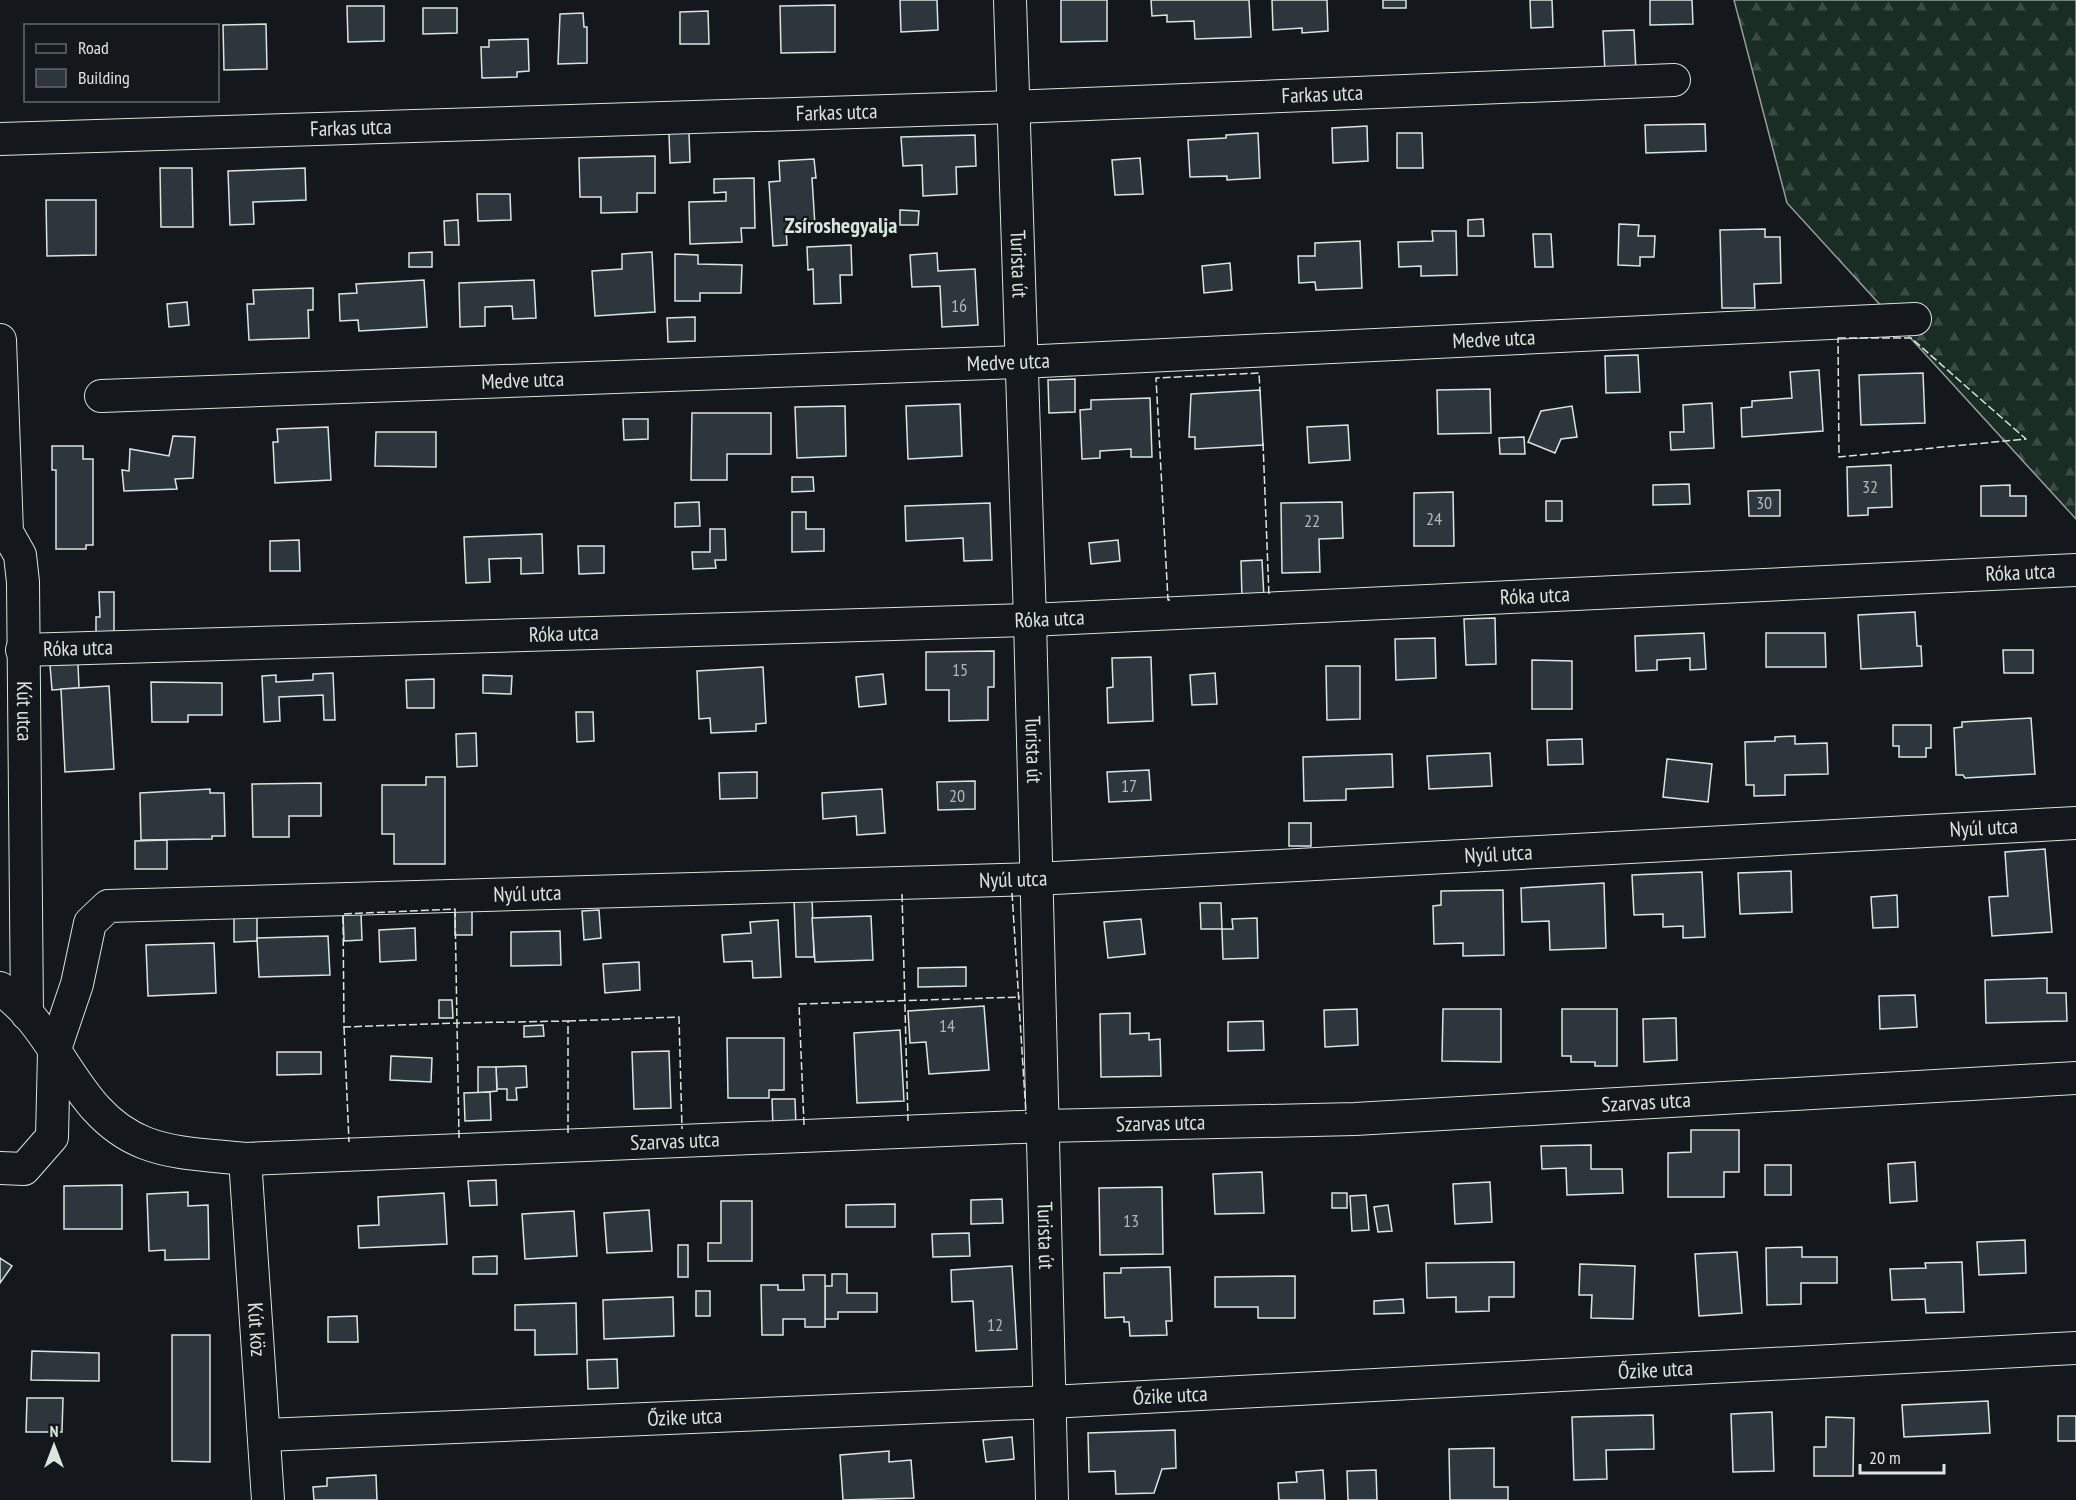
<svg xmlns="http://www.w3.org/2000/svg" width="2076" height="1500" font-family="'PT Sans Narrow',sans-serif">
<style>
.forest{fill:url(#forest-firs);stroke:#939e99;stroke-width:1.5}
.building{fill:#2c363c;stroke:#d8e6dc;stroke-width:1.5}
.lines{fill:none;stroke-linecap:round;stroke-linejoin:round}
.minor-casing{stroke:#d8e6dc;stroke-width:34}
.minor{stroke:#14181c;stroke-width:32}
.fence{stroke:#d8e6dc;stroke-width:1.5;stroke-dasharray:8 3;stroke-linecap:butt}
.labels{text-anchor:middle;stroke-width:4.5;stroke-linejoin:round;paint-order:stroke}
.number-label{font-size:18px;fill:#adbab4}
.street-label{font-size:21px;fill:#d8e6dc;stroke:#14181c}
.neighbourhood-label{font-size:22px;font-weight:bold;fill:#d8e6dc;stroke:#14181c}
</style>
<defs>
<pattern id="forest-firs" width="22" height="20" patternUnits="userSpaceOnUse" patternTransform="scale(1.5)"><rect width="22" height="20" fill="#1a2d24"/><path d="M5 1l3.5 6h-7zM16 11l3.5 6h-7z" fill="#3b4b43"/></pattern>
</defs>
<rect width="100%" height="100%" fill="#14181c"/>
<!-- forest -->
<path class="forest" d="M1734,0H2076V519L1787,203Z"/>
<!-- building -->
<g class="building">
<path d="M900,0H937L938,30L901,32Z"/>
<path d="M1061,0H1107V41L1061,42Z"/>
<path d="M1151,0H1249L1251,37L1195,39L1194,21L1167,22V15L1152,16Z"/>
<path d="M1272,0H1327L1328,31L1302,33V28L1273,30Z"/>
<rect x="1383" y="0" width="23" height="8"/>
<path d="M1530,0H1552L1553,27L1531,28Z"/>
<path d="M1650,0H1692L1693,24L1650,25Z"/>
<path d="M835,5V52L781,53L780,6Z"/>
<path d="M347,6H384V41L348,42Z"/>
<path d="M423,8H457V33L423,34Z"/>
<path d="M708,11L709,44H680V12Z"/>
<path d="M583,13L584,27H587V63L558,64L560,14Z"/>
<path d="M266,24L267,69L224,70L223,25Z"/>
<path d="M1634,30L1636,72L1605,73L1603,31Z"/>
<path d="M528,39L529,71L517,72V77L482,78L481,47H489V40Z"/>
<path d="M1705,124L1706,151L1646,153L1645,125Z"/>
<path d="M1367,126L1368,161L1333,163L1332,128Z"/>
<path d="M689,132L690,162L670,163L669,133Z"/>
<path d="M1258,133L1260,178L1227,180V176L1190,177L1188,140L1226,138V135Z"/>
<path d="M1397,133H1422L1423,168H1397Z"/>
<path d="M975,135L976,166L956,167L957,194L923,196L922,165L903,166L901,137Z"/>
<path d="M655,156V193H637V212L601,213V197H580L579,158Z"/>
<path d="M1140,158L1143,194L1115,195L1112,160Z"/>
<path d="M814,159L816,178H812L815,226L786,227L787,245L773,246L769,182L780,181L779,161Z"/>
<path d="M160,168H192L193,227H161Z"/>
<path d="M305,168L306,200L253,202L254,224L230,225L228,171Z"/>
<path d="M754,178L755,228H741L742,242L690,244L689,202L726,201V192L714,193V179Z"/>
<path d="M477,194H510L511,220L478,221Z"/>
<path d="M46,200H96V255L47,256Z"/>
<path d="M900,210L919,211L918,225H900Z"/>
<path d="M1483,219L1484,236H1468V220Z"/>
<path d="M458,220L459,245H445L444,221Z"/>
<path d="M1619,224L1639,225L1638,236H1655L1654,257H1640V266L1618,265Z"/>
<path d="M1765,229V237H1780L1781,283L1754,284L1755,308H1722L1720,230Z"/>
<path d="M1432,231H1456L1457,275L1421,276V266L1399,267L1398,242L1433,241Z"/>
<path d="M1533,234H1551L1553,267H1535Z"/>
<path d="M1360,241L1362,288L1316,290L1315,282L1299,283L1298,256H1315V243Z"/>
<path d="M851,245L852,275H840L841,303L814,304L813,269L808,270L807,247Z"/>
<path d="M432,252V267H409V253Z"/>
<path d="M652,252L655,312L595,316L592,271L622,269V254Z"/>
<path d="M937,253L938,271L975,269L978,325L942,327L940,286L912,287L910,255Z"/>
<path d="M675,254L698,255V264L742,265L741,293H700V301H675Z"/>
<path d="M1230,263L1232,290L1204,293L1202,266Z"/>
<path d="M424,280L427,327L359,331L358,320L340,321L339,294L357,293L356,284Z"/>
<path d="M534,280L536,318L513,319L512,306L485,307V326L460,327L459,283Z"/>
<path d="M313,288V310H308L309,338L249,340L247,304H254L253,290Z"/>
<path d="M187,302L189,325L169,327L167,304Z"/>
<path d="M695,317V341L668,342L667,318Z"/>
<path d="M1638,355L1640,392L1606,393L1605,356Z"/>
<path d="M1819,370L1823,431L1742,437L1741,408L1752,407V401L1792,398L1790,372Z"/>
<path d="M1923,373L1925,423L1861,425L1859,375Z"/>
<path d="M1075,379V412L1049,413L1048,380Z"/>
<path d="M1490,389L1491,433L1438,434L1437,390Z"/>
<path d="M1260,390L1263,445L1195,449V437H1189L1191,394Z"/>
<path d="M1150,398L1152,457H1131V449L1100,451V458L1082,459L1080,410L1091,409V400Z"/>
<path d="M1712,403L1714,448L1671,450L1670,432H1684L1683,405Z"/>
<path d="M960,404L962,456L908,459L906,406Z"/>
<path d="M845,406L846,456L797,458L795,407Z"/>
<path d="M1572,406L1577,437L1561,439L1555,453L1528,442L1541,411Z"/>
<path d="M692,413H771V454H727V480H691Z"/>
<path d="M623,419H648V439L624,440Z"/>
<path d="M1348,425L1350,460L1309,463L1307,427Z"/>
<path d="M328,427L331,480L275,483L273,442H278L277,429Z"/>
<path d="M376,432H436V467L375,466Z"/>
<path d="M173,436L195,437L193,478L175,479L177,489L124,491L122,470L129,471L130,449L169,456Z"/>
<path d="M1524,437L1525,454H1500L1499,438Z"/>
<path d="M52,446H83V459H93V545H86V549H56V470H52Z"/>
<path d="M1891,465L1892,507L1868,508V515L1848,516L1847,467Z"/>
<path d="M792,477H813L814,491L792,492Z"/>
<path d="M1689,484L1690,504L1653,505V485Z"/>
<path d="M2010,485V496H2026V516H1981V486Z"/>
<path d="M1780,490V516H1749L1748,491Z"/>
<path d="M1453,492L1454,546H1414V493Z"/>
<rect x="1546" y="501" width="16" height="20"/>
<path d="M699,502L700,526L675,527V503Z"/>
<path d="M1342,502L1343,538L1319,539L1320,572L1282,573L1281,503Z"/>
<path d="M990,503L992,560L964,561L963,538L906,541L905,506Z"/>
<path d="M792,512H806V529H824V551L792,552Z"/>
<path d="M710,529H725L726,560H715L716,568L693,569L692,552H710Z"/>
<path d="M542,534L543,573L521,574V558L489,559L490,582L466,583L464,537Z"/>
<path d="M299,540L300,571H270V541Z"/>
<path d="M1118,540L1120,561L1091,564L1089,543Z"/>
<path d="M578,546H604V573L579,574Z"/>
<path d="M1262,560L1264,598L1242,599L1241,561Z"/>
<path d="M99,592H114V632H96V617H100Z"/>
<path d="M1915,612L1917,646H1921L1922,666L1861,669L1858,615Z"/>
<path d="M1495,618L1496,664L1466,665L1464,619Z"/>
<path d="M1704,633L1706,669L1690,670V658L1657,660V670L1636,671L1635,636Z"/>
<path d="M1766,633H1825L1826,667H1766Z"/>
<path d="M1435,638L1436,678L1396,680L1395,639Z"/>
<path d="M2003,650H2033V673H2004Z"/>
<path d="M994,651V687H988V720L949,721V690H926V652Z"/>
<path d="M1151,657L1153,721L1108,723L1107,688L1113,687L1112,658Z"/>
<path d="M1532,660L1572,661V709H1532Z"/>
<path d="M78,664L79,688L52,690L50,665Z"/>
<path d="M1326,666H1360V719L1327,720Z"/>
<path d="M763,667L766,723L756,724V731L711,733L710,718L699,719L697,671Z"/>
<path d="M333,673L335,720H324L323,695L279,697L280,721L264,722L262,676L276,675V682L313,680V674Z"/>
<path d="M1215,673L1217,704L1192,705L1190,675Z"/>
<path d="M883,674L886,704L859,707L856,677Z"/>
<path d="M483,675L512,676L511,694L483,693Z"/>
<path d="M434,679V708H407L406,680Z"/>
<path d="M151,682L222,683V715H188V722H152Z"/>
<path d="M109,686L114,769L65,772L61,689Z"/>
<path d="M576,712H593L594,741L577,742Z"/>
<path d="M2031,718L2035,774L1965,778L1963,775H1956L1954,728L1962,727V722Z"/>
<path d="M1893,725H1931V748H1926V757H1899V746H1893Z"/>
<path d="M476,733L477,766L457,767L456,734Z"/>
<path d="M1795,736V744L1827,743L1828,774L1785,775V795L1754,796V785H1746L1745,742L1775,741V737Z"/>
<path d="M1582,739L1583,764L1548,765L1547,740Z"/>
<path d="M1490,753L1492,786L1429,789L1427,756Z"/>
<path d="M1392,754L1393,787L1346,789V800L1304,801L1303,757Z"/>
<path d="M1667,759L1712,764L1708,802L1663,797Z"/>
<path d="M1149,770L1151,800L1109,802L1107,772Z"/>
<path d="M757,772V798L720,799L719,773Z"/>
<path d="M426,777H445V864H394V834H382V785H426Z"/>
<path d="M975,781V809L938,810L937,782Z"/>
<path d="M321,783V816H289V837H253L252,784Z"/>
<path d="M210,789V793H224L225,836H212V839L141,840L140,793Z"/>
<path d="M882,789L885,833L857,835L856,816L823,819L822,793Z"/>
<rect x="1289" y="823" width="22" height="23"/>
<path d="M167,840V869H135V841Z"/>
<path d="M2045,849L2052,932L1992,936L1989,897L2008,896L2005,852Z"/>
<path d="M1791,871L1792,912L1740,914L1738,873Z"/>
<path d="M1702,872L1705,937L1683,938V926L1663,927V914L1634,915L1632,875Z"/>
<path d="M1604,883L1606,948L1550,950L1549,921L1522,922L1521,888Z"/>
<path d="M1503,890L1504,955L1463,956V943L1434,944L1433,906L1441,905V891Z"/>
<path d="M1897,895L1898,927L1873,928L1871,897Z"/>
<path d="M812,897L814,957H796L794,898Z"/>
<path d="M1200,903H1221L1222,929H1201Z"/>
<rect x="455" y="909" width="17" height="26"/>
<path d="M599,910L601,938L584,940L582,911Z"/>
<path d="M343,914H361L362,940L344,941Z"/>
<path d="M871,916L873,960L815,962L812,918Z"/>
<path d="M257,917V941L234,942V918Z"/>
<path d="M1257,918L1258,958L1223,959L1222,929H1233L1232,919Z"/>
<path d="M1141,919L1145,954L1108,958L1104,922Z"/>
<path d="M778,920L781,977L753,978L752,961L724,962L722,935L751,933L750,922Z"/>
<path d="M415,928L416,960L380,962L379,930Z"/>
<path d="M560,931L561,965L511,966V932Z"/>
<path d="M328,936L330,975L259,977L257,938Z"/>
<path d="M214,943L216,993L148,996L146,945Z"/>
<path d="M639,962L640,990L605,993L603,964Z"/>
<path d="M966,967V986L918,987V968Z"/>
<path d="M2047,978V993H2066L2067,1021L1986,1023L1985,980Z"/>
<path d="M1915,995L1917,1027L1880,1029L1879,996Z"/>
<path d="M439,1000H452L453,1018H439Z"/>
<path d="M984,1006L989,1070L929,1074L926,1042L910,1043L908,1011Z"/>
<path d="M1357,1009L1358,1045L1325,1047L1324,1010Z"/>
<path d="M1443,1009H1501V1062L1442,1061Z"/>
<path d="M1562,1009H1617V1066H1595V1062H1571V1056H1562Z"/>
<path d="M1130,1013V1034L1149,1033V1040L1160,1039L1161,1076L1101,1077L1100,1014Z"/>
<path d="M1676,1018L1677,1060L1644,1062L1643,1019Z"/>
<path d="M1263,1021L1264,1050L1228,1051V1022Z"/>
<path d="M543,1025L544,1036L524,1037V1026Z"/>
<path d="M900,1030L904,1101L857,1103L854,1033Z"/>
<path d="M727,1038H784V1090H769V1098H728Z"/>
<path d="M669,1051L671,1108L634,1109L632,1052Z"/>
<path d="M277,1052H321V1074L277,1075Z"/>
<path d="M391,1056L432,1058L431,1082L390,1080Z"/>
<path d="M526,1066L527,1087L516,1088L517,1100H507V1089H497L496,1067Z"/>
<path d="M478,1067H496L497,1091L478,1093Z"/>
<path d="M490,1092L491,1120L465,1121L464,1093Z"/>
<path d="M772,1099H795L796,1127L773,1128Z"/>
<path d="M1691,1130H1739V1172H1724V1197H1668V1153L1691,1152Z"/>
<path d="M1591,1145V1169H1622L1623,1193L1567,1195L1566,1168L1542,1169L1541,1146Z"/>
<path d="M1915,1162L1917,1201L1890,1203L1888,1164Z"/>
<rect x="1765" y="1165" width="26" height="30"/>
<path d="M1262,1172L1264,1213L1215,1214L1213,1174Z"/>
<path d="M496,1180L497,1205L470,1206L468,1181Z"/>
<path d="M1490,1182L1492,1222L1455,1224L1453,1184Z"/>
<path d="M122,1185V1229H64V1186Z"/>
<path d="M1162,1187L1163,1254L1100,1255L1099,1188Z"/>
<path d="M188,1192V1206L208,1205L209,1259L165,1260V1250L149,1251L147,1194Z"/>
<path d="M444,1193L447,1244L359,1248L358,1226L379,1225L378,1197Z"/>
<rect x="1332" y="1193" width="15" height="15"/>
<path d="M1366,1195L1369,1230L1352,1231L1350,1196Z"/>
<path d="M1002,1199L1003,1223L971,1224V1200Z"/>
<path d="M721,1201H752V1261H708V1243H721Z"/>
<path d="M895,1204V1227H846V1205Z"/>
<path d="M1388,1205L1392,1231L1378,1232L1374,1207Z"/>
<path d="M649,1210L652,1251L607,1253L604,1213Z"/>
<path d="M574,1211L577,1256L525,1259L522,1214Z"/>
<path d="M969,1233L970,1256L933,1257L932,1234Z"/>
<path d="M2025,1240L2026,1273L1979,1275L1977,1242Z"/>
<rect x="678" y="1245" width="10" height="32"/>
<path d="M1802,1247V1257H1837V1283H1801V1304L1767,1305L1766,1248Z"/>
<path d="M1737,1252L1742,1313L1699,1316L1695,1254Z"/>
<path d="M497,1256V1274H473V1257Z"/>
<path d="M0,1258L12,1266L0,1283Z"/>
<path d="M1514,1262V1297H1489V1311L1456,1312V1297L1427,1298L1426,1263Z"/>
<path d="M1962,1262L1964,1312L1926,1313L1925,1299L1892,1300L1890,1269L1926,1268L1925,1263Z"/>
<path d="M1580,1264L1635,1266L1633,1319L1591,1318L1592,1295H1579Z"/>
<path d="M1012,1266L1017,1349L976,1351L973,1301L952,1302L951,1270Z"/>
<path d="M1170,1267L1172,1321H1166L1167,1335L1130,1336L1129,1322H1124V1317L1105,1318L1104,1273H1121V1268Z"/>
<path d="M832,1274H847V1293H877V1312H838V1319H825V1286H832Z"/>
<path d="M803,1275H825V1327H805V1319H783V1335H762L761,1285H778V1290H804Z"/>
<path d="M1295,1276V1318H1258V1307H1215V1277Z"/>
<rect x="696" y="1291" width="14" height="25"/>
<path d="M673,1297L674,1336L604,1339L603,1300Z"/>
<path d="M1403,1299L1404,1313L1374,1314V1301Z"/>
<path d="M576,1303L577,1354L535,1355V1330H515V1305Z"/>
<path d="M357,1316L358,1342H328V1317Z"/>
<path d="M172,1335H210V1462L172,1461Z"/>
<path d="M32,1351L99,1353V1381L31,1380Z"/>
<path d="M617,1359L618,1388L588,1389L587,1360Z"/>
<path d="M27,1398H63L62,1432H26Z"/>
<path d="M1988,1401L1990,1433L1904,1437L1902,1405Z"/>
<path d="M1772,1412L1774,1471L1733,1472L1731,1414Z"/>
<path d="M1653,1415L1654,1449L1606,1450L1607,1479L1574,1480L1572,1417Z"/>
<rect x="2058" y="1416" width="18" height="25"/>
<path d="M1826,1417L1854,1418L1853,1476H1814V1447H1826Z"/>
<path d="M1175,1430L1176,1468L1162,1469L1154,1493L1116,1494L1115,1471L1089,1472L1088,1433Z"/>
<path d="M1012,1437L1014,1459L986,1462L983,1440Z"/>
<path d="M1494,1448V1487H1508V1500H1450L1449,1449Z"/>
<path d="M889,1451V1462L911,1460L914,1498L843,1500L840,1455Z"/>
<path d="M1323,1470L1325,1500H1279L1278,1483L1297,1482L1296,1472Z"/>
<path d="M1376,1470L1377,1500H1348L1347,1471Z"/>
<path d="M376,1475L377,1500H314L313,1487L327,1486V1478Z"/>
</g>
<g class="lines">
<defs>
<g id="minor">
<path id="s1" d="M1010,0L1030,620L1052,1500"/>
<path id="s2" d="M0,139L1013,107L1674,80"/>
<path id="s3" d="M0,340L7,532L20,555L23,582L27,1014"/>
<path id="s4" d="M101,396L1020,362L1915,319"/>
<path id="s5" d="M22,650L1030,620L2076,570"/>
<path id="s6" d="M0,988C9,996 19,1004 27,1013C67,1058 85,1120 145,1143C176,1155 212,1155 245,1159L1044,1126L1355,1119L2076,1078"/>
<path id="s7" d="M245,1159L268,1500"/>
<path id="s8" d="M0,1168L24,1169L52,1137L54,1052L77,984L90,923L108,906L1036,879L2076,823"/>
<path id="s9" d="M265,1435L1050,1402L2076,1348"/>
</g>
</defs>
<!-- minor casing -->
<use href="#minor" class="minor-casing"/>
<!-- minor -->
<use href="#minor" class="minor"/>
<!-- fence -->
<g class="fence">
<path d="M1838,338H1911L2026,439L1839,457Z"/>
<path d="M1263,443L1269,596"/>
<path d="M1170,600H1168L1156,378L1259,373L1260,392"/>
<path d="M1012,893L1026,1114"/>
<path d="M902,894L908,1121"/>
<path d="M455,909L457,1023L344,1027L343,914Z"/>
<path d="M568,1021L679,1017L682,1129"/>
<path d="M344,1027L349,1142"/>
<path d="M804,1125L799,1004L1020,997"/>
<path d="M459,1138L457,1023L568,1021V1133"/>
</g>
</g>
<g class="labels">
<!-- number labels -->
<g class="number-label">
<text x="959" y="312">16</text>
<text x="1870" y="493">32</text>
<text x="1764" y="509">30</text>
<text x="1434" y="525">24</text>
<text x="1312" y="527">22</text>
<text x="960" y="676">15</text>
<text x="1129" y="792">17</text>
<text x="957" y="802">20</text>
<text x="947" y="1032">14</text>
<text x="1131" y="1227">13</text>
<text x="995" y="1331">12</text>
</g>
<!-- street labels -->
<g class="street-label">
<text dy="7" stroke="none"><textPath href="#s2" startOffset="1323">Farkas utca</textPath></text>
<text dy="7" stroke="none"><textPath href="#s2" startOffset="837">Farkas utca</textPath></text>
<text dy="7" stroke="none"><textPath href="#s2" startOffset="351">Farkas utca</textPath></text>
<text dy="7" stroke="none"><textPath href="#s1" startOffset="264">Turista út</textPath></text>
<text dy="7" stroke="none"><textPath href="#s4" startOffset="1394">Medve utca</textPath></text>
<text dy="7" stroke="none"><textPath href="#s4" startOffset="908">Medve utca</textPath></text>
<text dy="7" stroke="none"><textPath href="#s4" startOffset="422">Medve utca</textPath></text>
<text dy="7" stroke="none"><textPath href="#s5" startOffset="2000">Róka utca</textPath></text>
<text dy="7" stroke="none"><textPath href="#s5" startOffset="1514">Róka utca</textPath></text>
<text dy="7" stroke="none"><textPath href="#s5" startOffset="1028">Róka utca</textPath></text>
<text dy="7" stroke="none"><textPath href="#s5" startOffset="542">Róka utca</textPath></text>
<text dy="7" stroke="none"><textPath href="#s5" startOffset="56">Róka utca</textPath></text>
<text dy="7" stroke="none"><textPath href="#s3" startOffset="375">Kút utca</textPath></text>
<text dy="7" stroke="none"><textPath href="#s1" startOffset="750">Turista út</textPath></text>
<text dy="7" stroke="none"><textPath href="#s8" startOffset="2188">Nyúl utca</textPath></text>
<text dy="7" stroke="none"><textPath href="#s8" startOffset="1702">Nyúl utca</textPath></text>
<text dy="7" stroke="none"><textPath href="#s8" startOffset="1216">Nyúl utca</textPath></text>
<text dy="7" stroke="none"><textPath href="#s8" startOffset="730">Nyúl utca</textPath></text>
<text dy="7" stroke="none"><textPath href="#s6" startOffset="1719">Szarvas utca</textPath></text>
<text dy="7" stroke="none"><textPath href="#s6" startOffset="1233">Szarvas utca</textPath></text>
<text dy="7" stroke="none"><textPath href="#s6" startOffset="747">Szarvas utca</textPath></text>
<text dy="7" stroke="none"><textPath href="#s1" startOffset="1236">Turista út</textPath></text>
<text dy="7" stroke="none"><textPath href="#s7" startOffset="171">Kút köz</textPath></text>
<text dy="7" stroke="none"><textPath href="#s9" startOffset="1392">Őzike utca</textPath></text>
<text dy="7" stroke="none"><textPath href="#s9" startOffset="906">Őzike utca</textPath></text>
<text dy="7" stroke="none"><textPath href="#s9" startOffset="420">Őzike utca</textPath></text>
</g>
<!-- neighbourhood labels -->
<g class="neighbourhood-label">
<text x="841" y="233">Zsíroshegyalja</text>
</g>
</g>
<!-- legend -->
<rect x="24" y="24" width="195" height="78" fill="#14181c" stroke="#626a69" stroke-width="1.5"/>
<rect x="36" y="44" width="30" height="9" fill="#14181c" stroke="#626a69" stroke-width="1.5"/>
<text x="78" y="54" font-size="18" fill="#d8e6dc">Road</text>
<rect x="36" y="69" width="30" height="18" fill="#2c363c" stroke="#626a69" stroke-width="1.5"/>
<text x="78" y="84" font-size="18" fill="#d8e6dc">Building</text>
<!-- north arrow -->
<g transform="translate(54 1446)" stroke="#14181c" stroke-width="4.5" paint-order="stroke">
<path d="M0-4.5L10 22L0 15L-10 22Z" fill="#d8e6dc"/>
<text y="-9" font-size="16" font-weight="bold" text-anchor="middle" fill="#d8e6dc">N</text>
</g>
<!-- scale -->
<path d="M1860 1464v9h84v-9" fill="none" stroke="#d8e6dc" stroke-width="3"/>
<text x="1869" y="1464" font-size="18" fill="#d8e6dc" stroke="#14181c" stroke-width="4.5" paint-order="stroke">20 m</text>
</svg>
